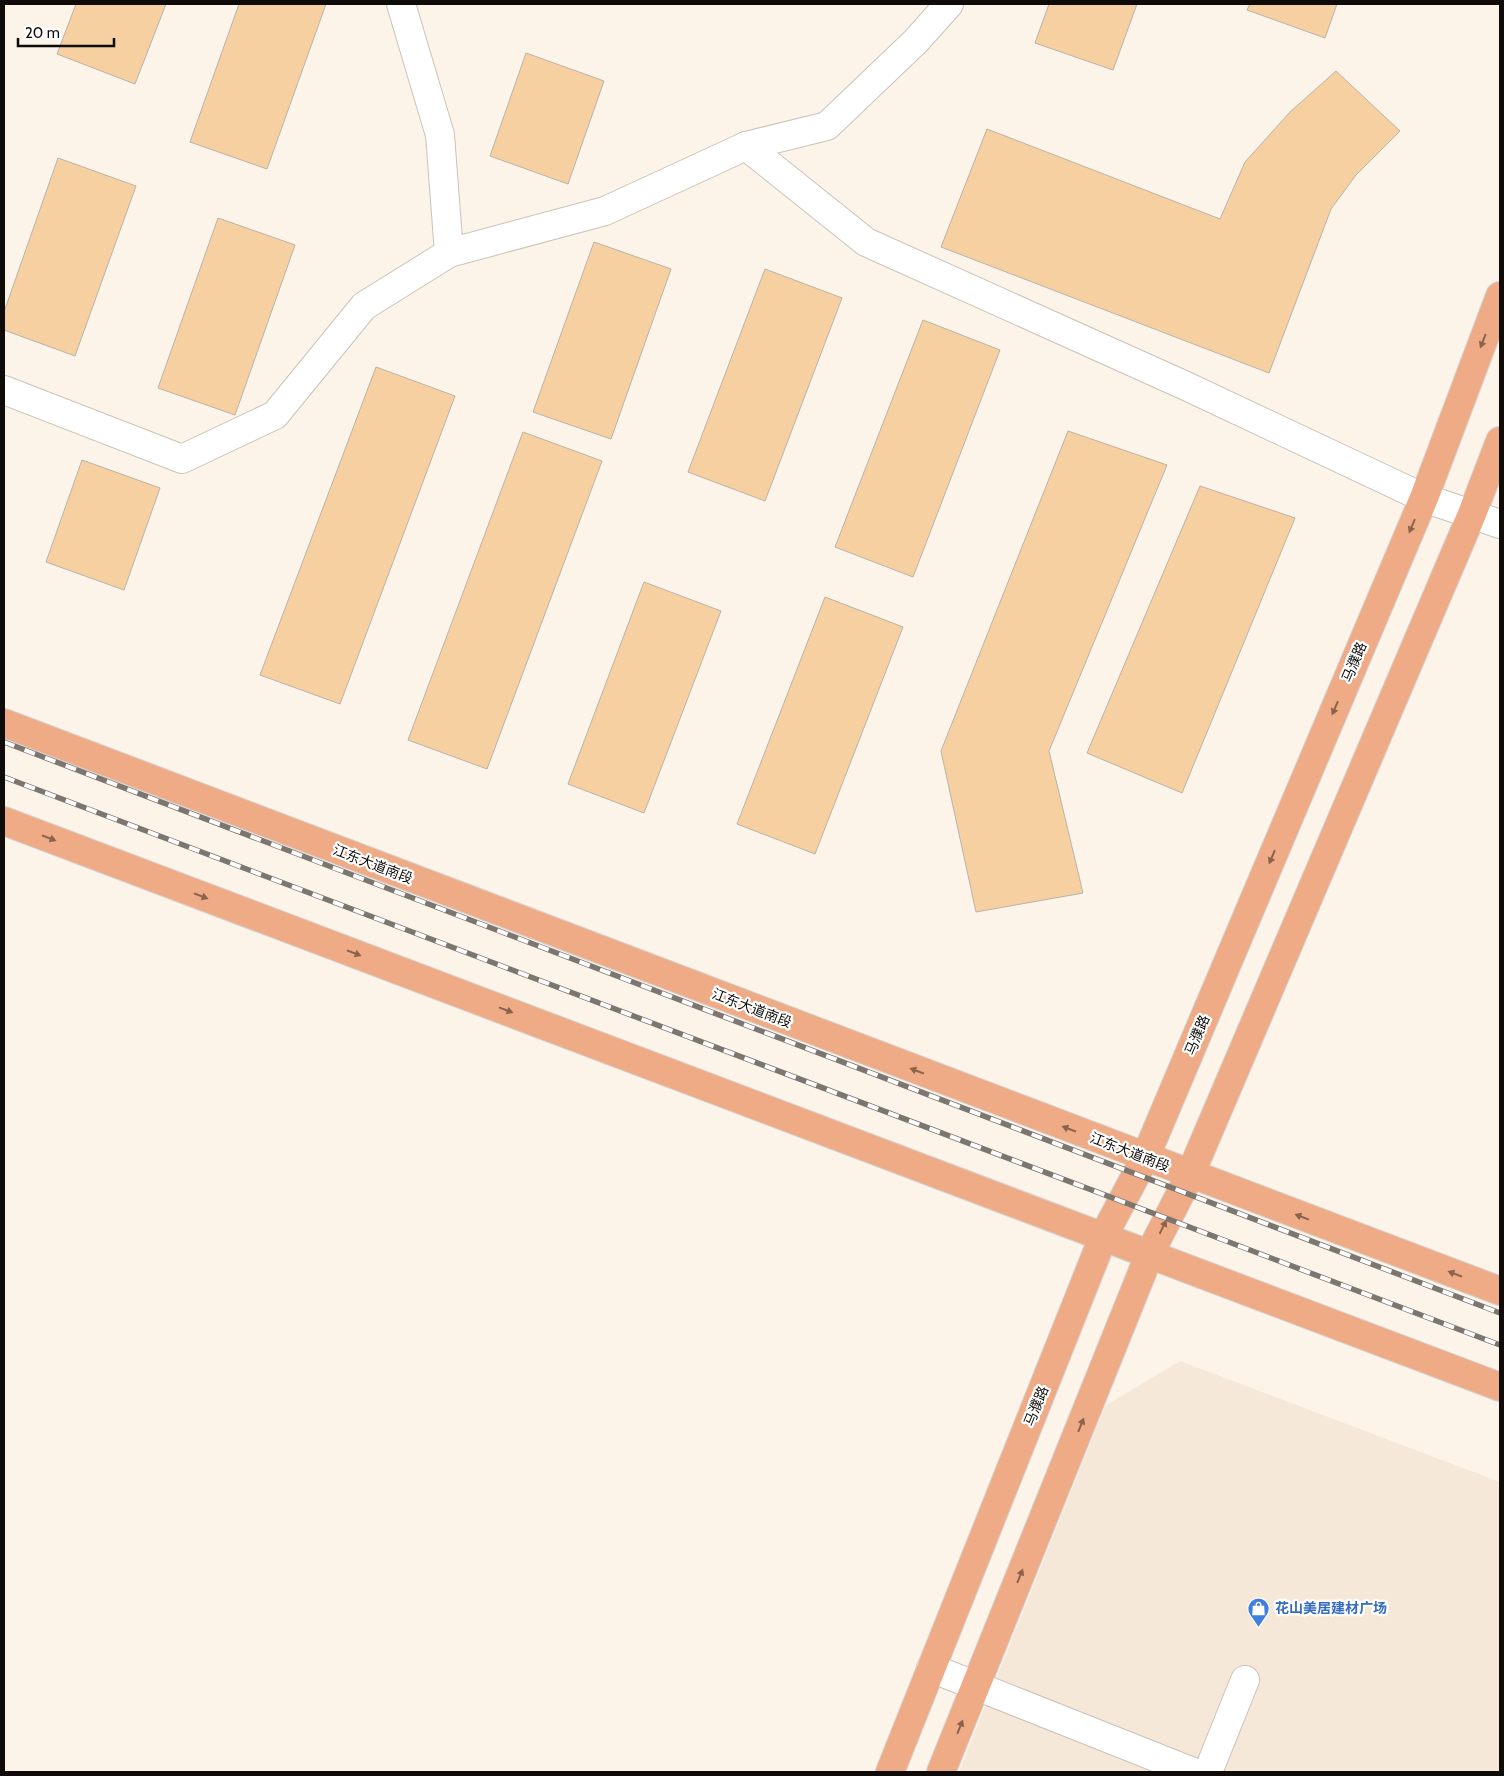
<svg xmlns="http://www.w3.org/2000/svg" width="1504" height="1776" font-family="Cabin,'Noto Sans SC',sans-serif">
<style>
.built{fill:#f6e8d8}
.building{fill:#f7d0a2;stroke:#bab2a8}
.lines{fill:none;stroke-linecap:round;stroke-linejoin:round}
.minor-casing{stroke:#cbc3b9;stroke-width:30}
.major-casing{stroke:#d4d3d3;stroke-width:30}
.minor{stroke:#fff;stroke-width:28}
.major{stroke:#efab86;stroke-width:28}
.rail-casing{stroke:#7c7670;stroke-width:5.5}
.rail{stroke:#fff;stroke-width:4;stroke-dasharray:11;stroke-linecap:butt}
.oneway{fill:#8a634d}
.labels{text-anchor:middle;stroke-width:4.5;stroke-linejoin:round;paint-order:stroke}
.street-label{font-size:14px;fill:#0e0b08;stroke:#fff}
.shop-label{font-size:14px;font-weight:bold;fill:#366cbe;stroke:#fff;text-anchor:start}
</style>
<rect width="100%" height="100%" fill="#fcf3e9"/>
<!-- built -->
<path class="built" d="M1180,1361L1500,1482V1772H959L1105,1406Z"/>
<!-- building -->
<g class="building">
<path d="M76,4H166L135,84L57,54Z"/>
<path d="M239,4H326L267,169L190,142Z"/>
<path d="M1049,4H1137L1113,70L1035,43Z"/>
<path d="M1250,4H1337L1325,38L1247,10Z"/>
<path d="M526,53L604,81L568,184L490,156Z"/>
<path d="M1336,71L1400,131L1356,175L1331,209L1269,373L941,247L987,129L1220,219L1245,162L1290,112Z"/>
<path d="M58,158L136,186L75,356L4,330V312Z"/>
<path d="M218,218L295,245L235,415L158,388Z"/>
<path d="M594,242L671,269L611,439L533,412Z"/>
<path d="M765,269L842,298L765,501L688,472Z"/>
<path d="M923,320L1000,350L913,577L835,547Z"/>
<path d="M376,367L455,396L340,704L260,675Z"/>
<path d="M1068,431L1167,465L1049,751L1083,893L976,912L941,751Z"/>
<path d="M523,432L602,461L487,769L408,740Z"/>
<path d="M82,460L160,488L124,590L46,562Z"/>
<path d="M1200,486L1295,518L1182,793L1087,753Z"/>
<path d="M644,582L721,611L644,813L568,784Z"/>
<path d="M825,597L903,627L815,854L737,824Z"/>
</g>
<g class="lines">
<defs>
<g id="minor">
<path d="M401,4L440,135L449,253L605,211L746,146L827,126L916,41L949,4"/>
<path d="M746,146L866,242L1186,386L1424,498L1500,524"/>
<path d="M4,390L182,459L275,415L364,306L449,253"/>
<path d="M931,1668L1193,1772"/>
<path d="M1208,1772L1245,1680"/>
</g>
<g id="major">
<path d="M4,723L1500,1291"/>
<path d="M4,821L1500,1387"/>
<path d="M890,1772L1104,1235L1145,1158L1424,498L1500,296"/>
<path d="M941,1772L1150,1253L1190,1175L1472,514L1500,441"/>
</g>
</defs>
<!-- minor casing -->
<use href="#minor" class="minor-casing"/>
<!-- major casing -->
<use href="#major" class="major-casing"/>
<!-- minor -->
<use href="#minor" class="minor"/>
<!-- major -->
<use href="#major" class="major"/>
<defs>
<g id="rail">
<path d="M4,742L1500,1313"/>
<path d="M4,777L1500,1345"/>
</g>
</defs>
<!-- rail casing -->
<use href="#rail" class="rail-casing"/>
<!-- rail -->
<use href="#rail" class="rail"/>
</g>
<!-- one-way arrows -->
<defs><path id="oneway-solid" d="M-6-.8H1V-3.2L6.5 0L1 3.2V.8H-6Z" transform="scale(1.25)"/></defs>
<g class="oneway">
<use href="#oneway-solid" transform="translate(1483 341) rotate(111)"/>
<use href="#oneway-solid" transform="translate(1412 526) rotate(113)"/>
<use href="#oneway-solid" transform="translate(1335 708) rotate(113)"/>
<use href="#oneway-solid" transform="translate(49 838) rotate(21)"/>
<use href="#oneway-solid" transform="translate(1272 857) rotate(113)"/>
<use href="#oneway-solid" transform="translate(201 896) rotate(21)"/>
<use href="#oneway-solid" transform="translate(354 953) rotate(21)"/>
<use href="#oneway-solid" transform="translate(506 1010) rotate(21)"/>
<use href="#oneway-solid" transform="translate(917 1071) rotate(-159)"/>
<use href="#oneway-solid" transform="translate(1069 1129) rotate(-159)"/>
<use href="#oneway-solid" transform="translate(1302 1217) rotate(-159)"/>
<use href="#oneway-solid" transform="translate(1163 1227) rotate(-63)"/>
<use href="#oneway-solid" transform="translate(1455 1274) rotate(-159)"/>
<use href="#oneway-solid" transform="translate(1081 1425) rotate(-68)"/>
<use href="#oneway-solid" transform="translate(1020 1576) rotate(-68)"/>
<use href="#oneway-solid" transform="translate(960 1727) rotate(-68)"/>
</g>
<!-- icons -->
<defs>
<symbol id="shop-pin" viewBox="-11 -11 22 30"><path d="M0 17L-7.5 6A9.5 9.5 0 1 1 7.5 6Z" fill="#3f7fe0" stroke="#fff"/><path d="M-5-2.5h2.3a2.7 3.5 0 0 1 5.4 0H5L5.5 6h-11ZM-1.5-2.5h3a1.5 2.3 0 0 0-3 0Z" fill="#fff"/></symbol>
</defs>
<g fill-rule="evenodd">
<use href="#shop-pin" x="1246" y="1596" width="25" height="34"/>
</g>
<g class="labels">
<!-- street labels -->
<g class="street-label">
<text transform="translate(1354 662) rotate(-67)" y="5">马濮路</text>
<text transform="translate(373 864) rotate(21)" y="5">江东大道南段</text>
<text transform="translate(752 1008) rotate(21)" y="5">江东大道南段</text>
<text transform="translate(1197 1035) rotate(-67)" y="5">马濮路</text>
<text transform="translate(1130 1152) rotate(21)" y="5">江东大道南段</text>
<text transform="translate(1036 1406) rotate(-68)" y="5">马濮路</text>
</g>
<!-- shop labels -->
<g class="shop-label">
<text x="1275" y="1613">花山美居建材广场</text>
</g>
</g>
<!-- border -->
<rect width="1504" height="1776" fill="none" stroke="#0e0b08" stroke-width="10"/>
<!-- scale -->
<path d="M18 38v8h96v-8" fill="none" stroke="#0e0b08" stroke-width="2.5"/>
<text x="25" y="38" font-size="15" fill="#0e0b08" stroke="#ffffff" stroke-width="4" paint-order="stroke">20 m</text>
</svg>
